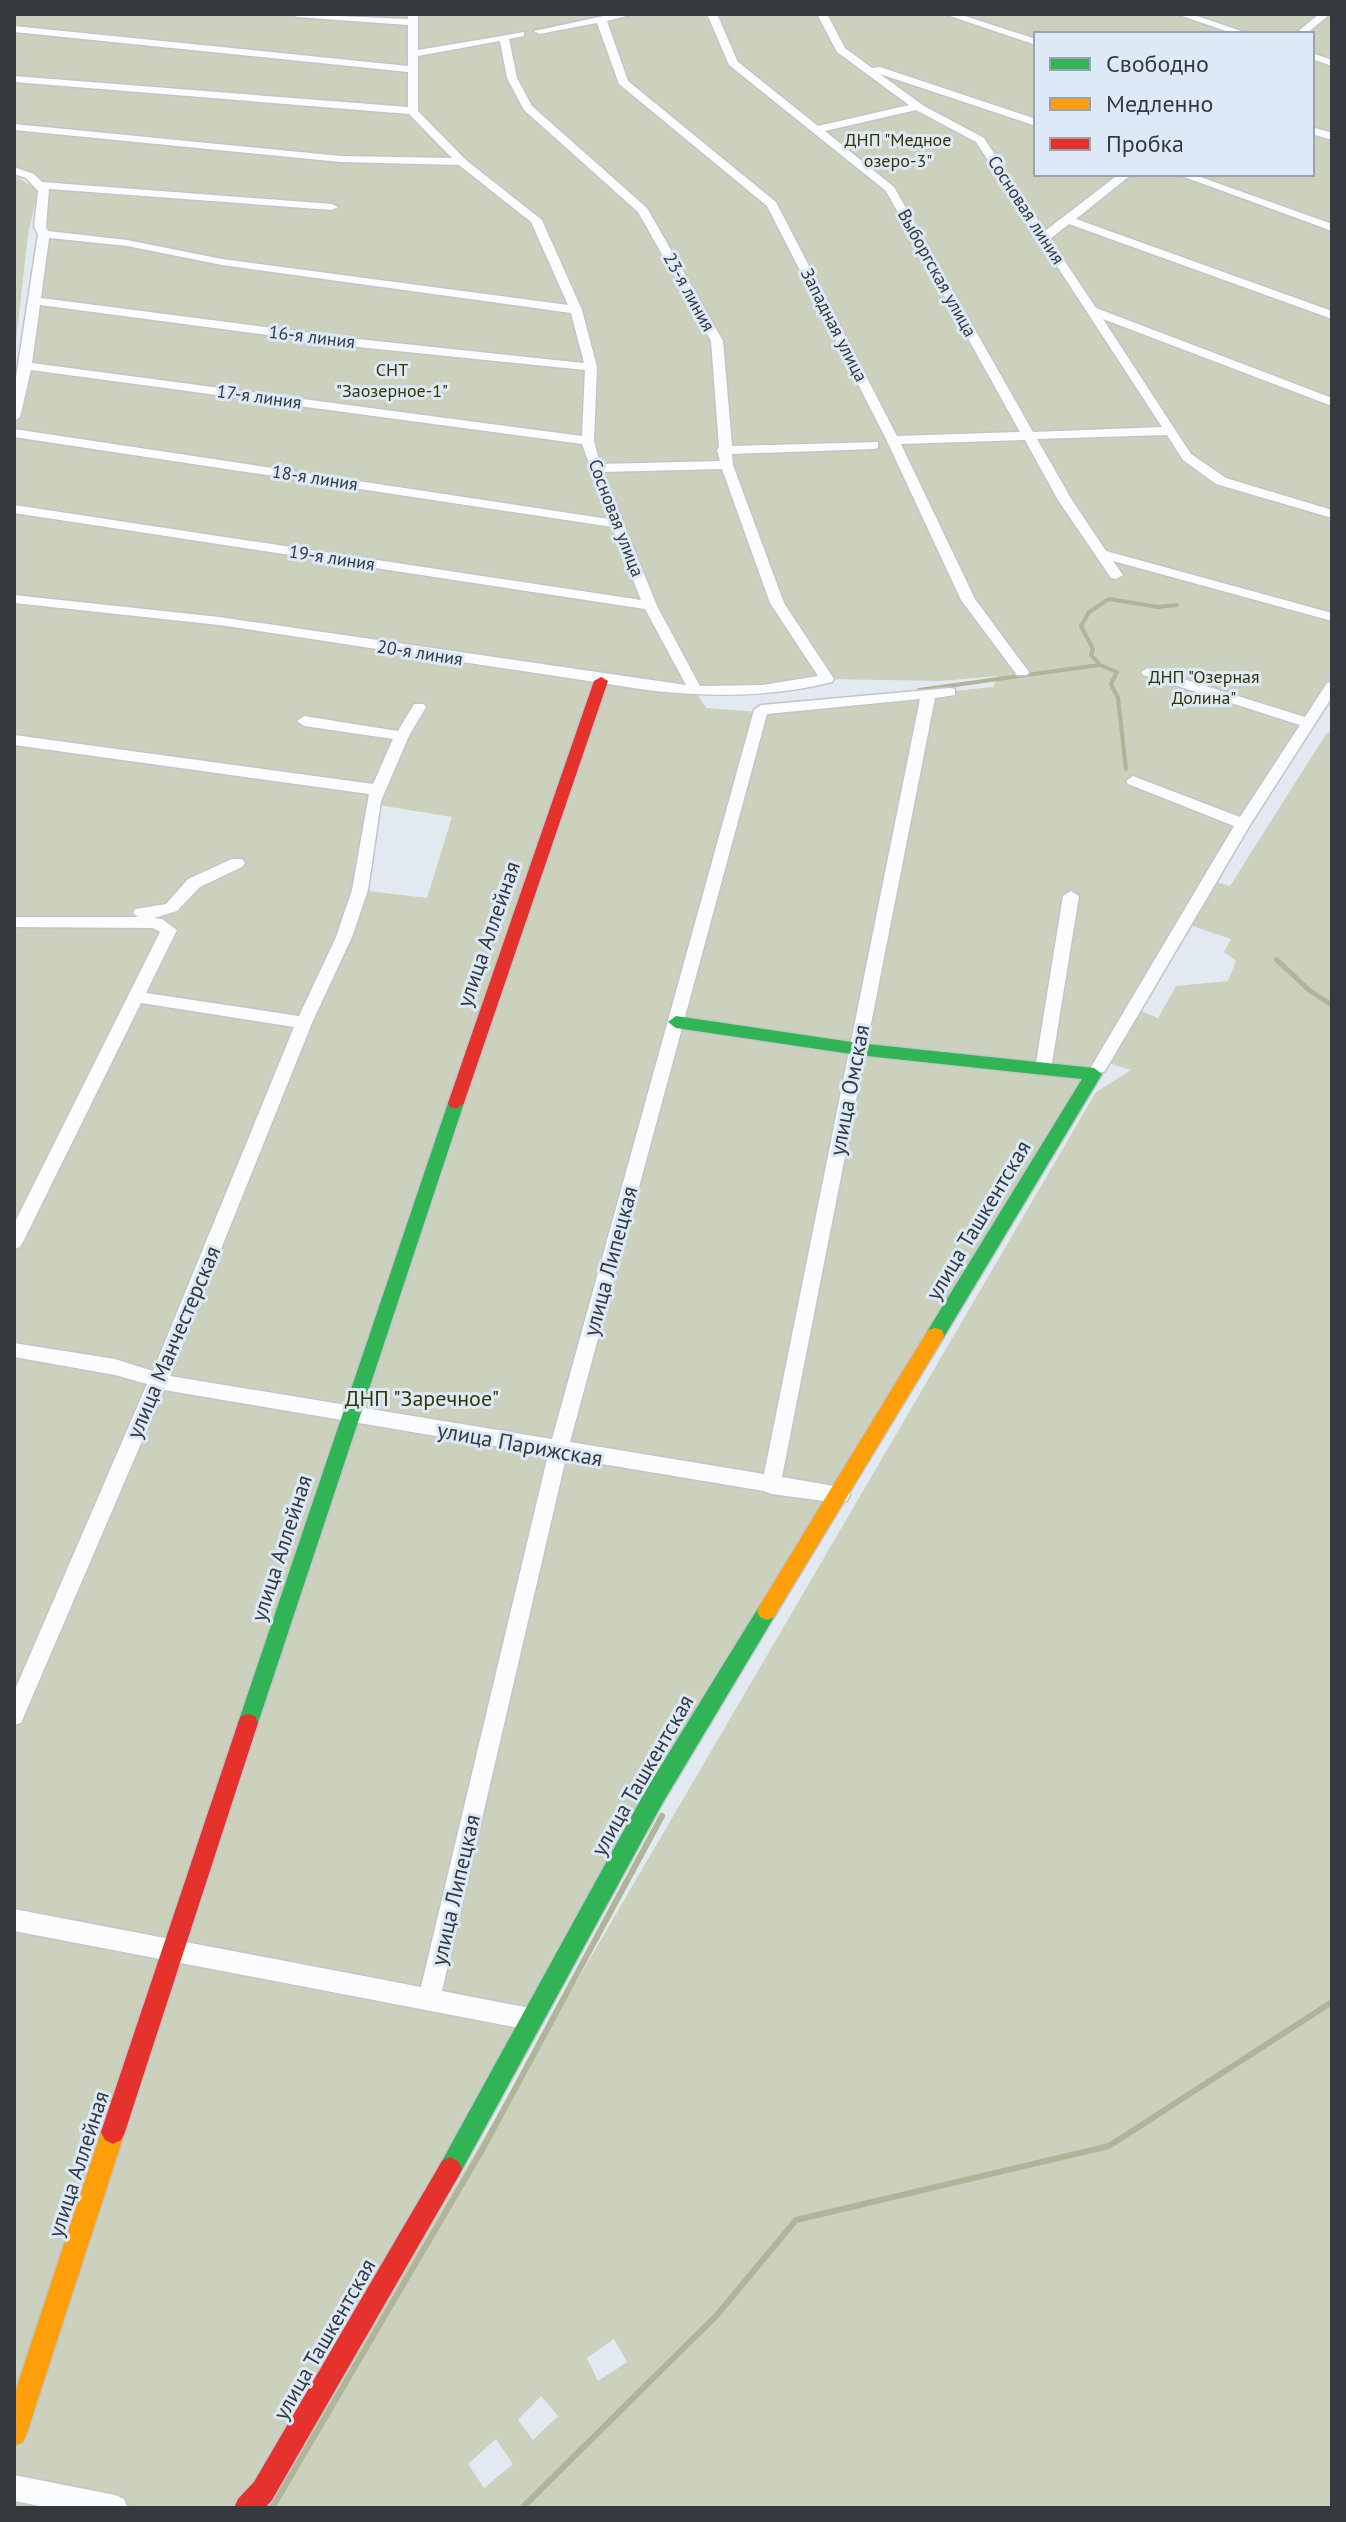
<svg xmlns="http://www.w3.org/2000/svg" width="1346" height="2522" font-family="'PT Sans',sans-serif">
<style>
.green{fill:#ccd1be;fill-rule:evenodd}
.lines{fill:none;stroke-linecap:round;stroke-linejoin:round}
.stream-far2{stroke:#b0b498;stroke-width:4}
.stream-far1{stroke:#b0b498;stroke-width:5}
.stream{stroke:#b0b498;stroke-width:6}
.street-casing{stroke:#c0c5ca;stroke-width:3}
.fast-casing{stroke:#c0c5ca;stroke-width:3}
.slow-casing{stroke:#c0c5ca;stroke-width:3}
.jam-casing{stroke:#c0c5ca;stroke-width:3}
.street{fill:#fbfcfd;fill-rule:evenodd}
.fast{fill:#30b455;fill-rule:evenodd}
.slow{fill:#ff9f0a;fill-rule:evenodd}
.jam{fill:#e5322d;fill-rule:evenodd}
.labels{text-anchor:middle;stroke-width:6;stroke-linejoin:round;paint-order:stroke}
.far-park-label{font-size:18px;fill:#343700;stroke:#dde9f6}
.far-street-label{font-size:18px;fill:#353a3f;stroke:#dde9f6}
.street-label{font-size:22px;fill:#353a3f;stroke:#dde9f6}
.park-label{font-size:22px;fill:#343700;stroke:#dde9f6}
</style>
<rect width="100%" height="100%" fill="#e3e9f0"/>
<!-- green -->
<g class="green">
<path d="M14,14H1332V686L1210,880L1230,886L1326,734L1332,731V2508H264L564,2003L1096,1092L1131,1070L1102,1061L247,2508H14V417L34,301L42,185L14,170ZM1036,34H1312V174H1036ZM998,676L993,687L759,712L706,708L696,692L827,679L939,681ZM372,804L452,817L427,898L360,890ZM1184,923L1231,939L1224,952L1236,961L1228,981L1176,986L1158,1018L1134,1008ZM614,2339L627,2362L598,2381L587,2358ZM541,2396L558,2416L533,2440L518,2420ZM496,2439L513,2464L484,2488L468,2464Z"/>
<path d="M14,175L38,190L28,235L14,358Z"/>
</g>
<g class="lines">
<!-- stream-far2 -->
<g class="stream-far2">
<path d="M919,690L1099,665"/>
<path d="M1126,769L1118,698L1111,684L1117,672L1100,665L1091,655L1093,649L1081,626L1089,612L1109,599L1158,607L1177,605"/>
<path d="M1276,959L1279,962"/>
</g>
<!-- stream-far1 -->
<path class="stream-far1" d="M1277,960L1310,991L1332,1005"/>
<!-- stream -->
<g class="stream">
<path d="M272,2508L482,2150L662,1816"/>
<path d="M522,2508L717,2315L796,2220L1109,2146L1332,2002"/>
</g>
<defs>
<g id="street">
<path d="M292,14L408,19V14H418V50L524,32V36L509,39L517,78L532,106L647,208L723,341L732,446L878,442V448L873,449L732,454L733,465L784,603L834,679L832,682C773,697 714,697 654,691L219,625L14,603V595L219,617L686,685L645,609L14,513V505L641,600L612,527L14,437V429L609,519L582,444L31,370L20,417L14,421V391L38,234L34,227L38,191L26,178L14,174V167L34,174L42,182L332,204L338,207L332,210L49,189L46,227L48,231L127,240L222,259L568,305L531,222L459,165L341,162L14,130V124L341,156L452,158L409,114L14,82V76L408,107V72L14,32V26L408,66V25L297,17ZM500,41L507,78L524,110L638,212L711,341L719,447L717,450L720,461L600,464L594,441L597,367L582,310L542,220L466,160L418,111V56ZM49,238L127,246L222,265L571,313L584,363L358,339L41,298ZM40,305L358,347L585,370L582,436L32,363ZM722,469L770,603L818,676L763,685L700,686L657,606L603,472Z"/>
<path d="M613,14H634L607,21L628,81L776,202L897,436L1020,432L886,191L729,65L707,14H717L738,62L818,126L909,105L837,52L817,14H827L845,48L872,68L880,67L1036,119V126L880,74L924,106L984,138L1045,231L1119,174H1132L1076,219L1332,311V319L1069,224L1050,239L1096,308L1332,398V406L1103,319L1191,454L1226,478L1332,510V518L1216,484L1183,460L1167,435L1037,439L1072,500L1106,551L1332,613V621L1113,561L1123,575L1116,579L1111,578L1058,500L1025,440L901,444L975,599L1029,672L1027,675H1017L961,600L886,439L767,206L619,84L597,23L539,34L534,31ZM916,110L976,142L1162,427L1033,432L894,187L825,131Z"/>
<path d="M944,14H959L1036,39V45Z"/>
<path d="M1176,14H1191L1250,34H1235Z"/>
<path d="M1319,14H1330L1306,34H1295Z"/>
<path d="M1312,53L1332,60V66L1312,59Z"/>
<path d="M1312,127L1332,133V140L1312,134Z"/>
<path d="M1176,174H1192L1332,224V231Z"/>
<path d="M1148,668L1305,717L1327,683L1332,682V697L1250,825L1105,1071L1099,1073L1091,1067L1234,826L1128,784L1126,781L1133,776L1138,778L1240,817L1300,725L1143,675L1141,672Z"/>
<path d="M950,688L955,689V695L935,698L782,1477L840,1487L847,1489L850,1495L847,1501L840,1503L771,1494L764,1491L566,1458L442,1991L530,2008L538,2011L541,2019L538,2027L530,2030L14,1931V1909L421,1987L548,1455L164,1390L24,1716L21,1723L14,1725V1692L147,1384L115,1375L14,1357V1343L115,1359L153,1371L294,1027L141,1003L23,1242L20,1247L14,1249V1224L160,932L153,928L14,927V917H138L133,913L135,909L166,904L188,879L232,859H242L245,863L242,867L200,887L177,911L154,918L162,919L177,930L146,993L299,1016L336,937L352,890L369,794L14,745V735L373,784L393,739L304,726L297,721L304,716L398,731L414,704H424L426,707L409,736L381,801L368,890L352,937L312,1023L170,1376L552,1439L754,710L761,705ZM920,699L764,1474L570,1442L767,714Z"/>
<path d="M1071,891L1079,896L1051,1069L1043,1075L1035,1069L1063,896Z"/>
<path d="M14,2475L115,2495L124,2499L128,2508H50L14,2501Z"/>
</g>
<g id="fast">
<path d="M676,1016L858,1043L1094,1068L1102,1074L942,1340H928L926,1335L928,1330L1082,1079L858,1055L676,1028L668,1022Z"/>
<path d="M456,1097L464,1103L258,1723L255,1730L248,1732L241,1730L238,1723L448,1103Z"/>
<path d="M767,1602L774,1605L777,1611L774,1617L662,1804L458,2177L450,2181L442,2177L438,2169L442,2161L646,1790L760,1605Z"/>
</g>
<g id="slow">
<path d="M935,1328L942,1330L944,1335L942,1340L774,1617L767,1620L760,1617L757,1611L760,1605L928,1330Z"/>
<path d="M113,2120L121,2124L125,2132L27,2433L23,2442L14,2446V2395L101,2132L105,2124Z"/>
</g>
<g id="jam">
<path d="M601,677L608,681L464,1103L456,1109L450,1107L448,1103L594,681Z"/>
<path d="M248,1714L255,1716L258,1723L125,2132L121,2140L113,2144L105,2140L101,2132L238,1723L241,1716Z"/>
<path d="M450,2157L458,2161L462,2169L458,2177L272,2500L265,2508H234L238,2499L254,2482L442,2161Z"/>
</g>
</defs>
<!-- street casing -->
<use href="#street" class="street-casing"/>
<!-- fast casing -->
<use href="#fast" class="fast-casing"/>
<!-- slow casing -->
<use href="#slow" class="slow-casing"/>
<!-- jam casing -->
<use href="#jam" class="jam-casing"/>
<!-- street -->
<use href="#street" class="street"/>
<!-- fast -->
<use href="#fast" class="fast"/>
<!-- slow -->
<use href="#slow" class="slow"/>
<!-- jam -->
<use href="#jam" class="jam"/>
</g>
<g class="labels">
<!-- far-park labels -->
<g class="far-park-label">
<text x="898" y="146">ДНП "Медное<tspan x="898" dy="21">озеро-3"</tspan></text>
<text x="392" y="376">СНТ<tspan x="392" dy="21">"Заозерное-1"</tspan></text>
<text x="1204" y="683">ДНП "Озерная<tspan x="1204" dy="21">Долина"</tspan></text>
</g>
<!-- far-street labels -->
<g class="far-street-label">
<text transform="translate(1026 210) rotate(57)" y="6">Сосновая линия</text>
<text transform="translate(937 273) rotate(61)" y="6">Выборгская улица</text>
<text transform="translate(689 292) rotate(61)" y="6">23-я линия</text>
<text transform="translate(834 325) rotate(63)" y="6">Западная улица</text>
<text transform="translate(312 337) rotate(7)" y="6">16-я линия</text>
<text transform="translate(259 397) rotate(8)" y="6">17-я линия</text>
<text transform="translate(315 478) rotate(9)" y="6">18-я линия</text>
<text transform="translate(616 518) rotate(69)" y="6">Сосновая улица</text>
<text transform="translate(332 558) rotate(9)" y="6">19-я линия</text>
<text transform="translate(420 653) rotate(9)" y="6">20-я линия</text>
</g>
<!-- street labels -->
<g class="street-label">
<text transform="translate(488 934) rotate(-71)" y="8">улица Аллейная</text>
<text transform="translate(849 1090) rotate(-79)" y="8">улица Омская</text>
<text transform="translate(978 1220) rotate(-59)" y="8">улица Ташкентская</text>
<text transform="translate(610 1261) rotate(-75)" y="8">улица Липецкая</text>
<text transform="translate(173 1342) rotate(-67)" y="8">улица Манчестерская</text>
<text transform="translate(520 1444) rotate(10)" y="8">улица Парижская</text>
<text transform="translate(281 1548) rotate(-72)" y="8">улица Аллейная</text>
<text transform="translate(642 1775) rotate(-60)" y="8">улица Ташкентская</text>
<text transform="translate(455 1890) rotate(-77)" y="8">улица Липецкая</text>
<text transform="translate(78 2164) rotate(-72)" y="8">улица Аллейная</text>
<text transform="translate(324 2339) rotate(-60)" y="8">улица Ташкентская</text>
</g>
<!-- park labels -->
<g class="park-label">
<text x="422" y="1406">ДНП "Заречное"</text>
</g>
</g>
<!-- border -->
<rect width="1346" height="2522" fill="none" stroke="#353a3f" stroke-width="32"/>
<!-- legend -->
<rect x="1034" y="32" width="280" height="144" fill="#dde9f6" stroke="#9aa3ad" stroke-width="2"/>
<rect x="1050" y="58" width="40" height="12" fill="#30b455" stroke="#9aa3ad" stroke-width="2"/>
<text x="1106" y="72" font-size="24" fill="#353a3f">Свободно</text>
<rect x="1050" y="98" width="40" height="12" fill="#ff9f0a" stroke="#9aa3ad" stroke-width="2"/>
<text x="1106" y="112" font-size="24" fill="#353a3f">Медленно</text>
<rect x="1050" y="138" width="40" height="12" fill="#e5322d" stroke="#9aa3ad" stroke-width="2"/>
<text x="1106" y="152" font-size="24" fill="#353a3f">Пробка</text>
</svg>
